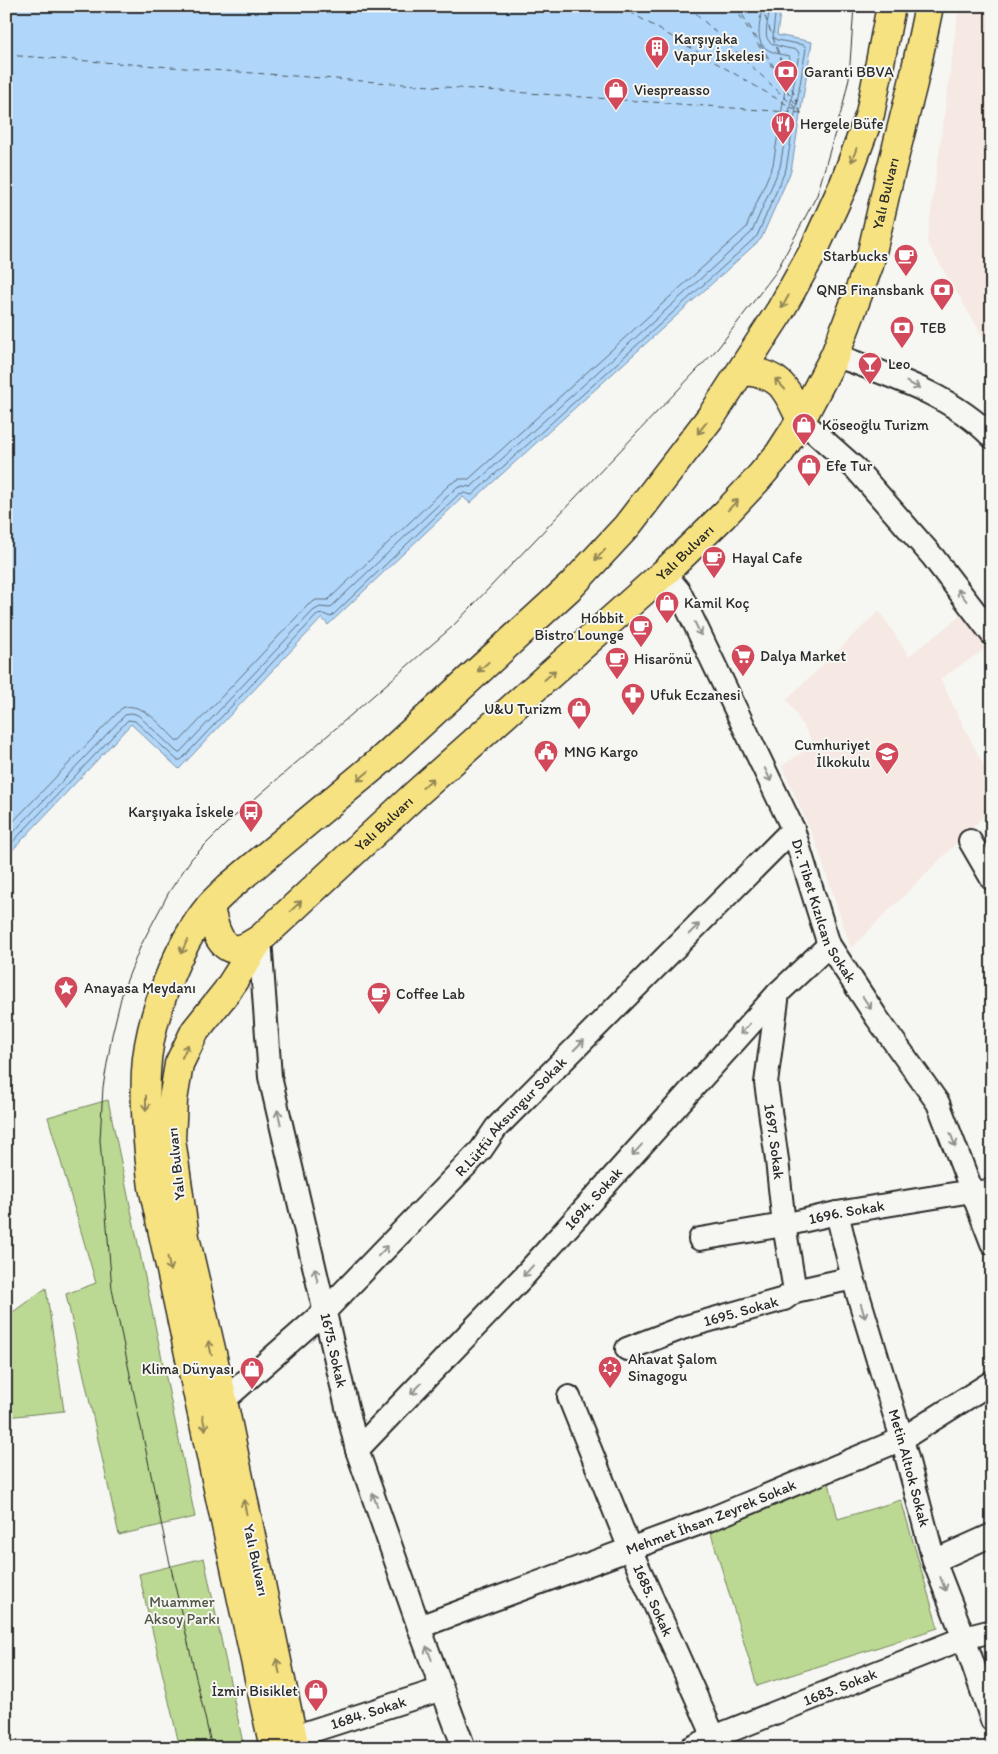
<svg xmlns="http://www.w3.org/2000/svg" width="998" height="1754" font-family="Itim,sans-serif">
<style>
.built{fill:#f6e8e2}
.green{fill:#bbd992;stroke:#73825e}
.water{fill:#b0d6f9;stroke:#7b92a7}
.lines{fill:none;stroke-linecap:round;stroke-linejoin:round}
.shore{stroke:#606f7d;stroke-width:1}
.ferry{stroke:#4c565e;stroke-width:1;stroke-dasharray:6 5;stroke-linecap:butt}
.minor-casing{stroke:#2b2b2b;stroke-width:26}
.primary-casing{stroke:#2b2b2b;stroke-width:31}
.minor{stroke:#f6f6f2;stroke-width:22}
.primary{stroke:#f7e281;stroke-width:28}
.tram{stroke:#2b2b2b;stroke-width:1}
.oneway{stroke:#918656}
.oneway2{stroke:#90908e}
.labels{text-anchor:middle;stroke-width:4;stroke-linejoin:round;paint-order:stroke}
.poi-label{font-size:15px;fill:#2b2b2b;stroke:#f6f6f2;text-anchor:start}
.street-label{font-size:15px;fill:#2b2b2b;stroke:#f6f6f2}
.park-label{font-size:15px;fill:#4f5645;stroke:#f6f6f2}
</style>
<rect width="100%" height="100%" fill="#f6f6f2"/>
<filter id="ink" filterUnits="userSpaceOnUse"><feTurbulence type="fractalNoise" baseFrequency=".02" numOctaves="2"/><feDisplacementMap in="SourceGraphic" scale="10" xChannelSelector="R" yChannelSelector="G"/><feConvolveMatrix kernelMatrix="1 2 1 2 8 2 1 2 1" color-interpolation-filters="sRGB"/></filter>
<g filter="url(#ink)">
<!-- built -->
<g class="built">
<path d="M959,6H992V352L927,242Z"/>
<path d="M879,611L909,656L964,613L985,649L940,679L992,783V808L851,948L816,843L782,766L814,744L787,699Z"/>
</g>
<!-- green -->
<g class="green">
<path d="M108,1100L195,1517L119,1535L66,1294L96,1283L48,1117Z"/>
<path d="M46,1288L64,1411L6,1417V1317Z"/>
<path d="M828,1479L838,1519L901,1500L938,1628L757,1686L710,1530Z"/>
<path d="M204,1558L244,1748H180L139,1574Z"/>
</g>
<!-- water -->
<path class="water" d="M6,6H781L777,35L812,42L791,171L761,239L470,503L463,497L328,625L322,618L179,769L131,724L6,857Z"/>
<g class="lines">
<!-- shore -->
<g class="shore">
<path d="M6,829L122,708C142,700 163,728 177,741H180L308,605L316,600H328L450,484L459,479H469L746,228L773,165L790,59L789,56C752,50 758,38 762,6"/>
<path d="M6,840L125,715L132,713L138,715L177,752H180L313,611L320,607L330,608L455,489L462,486L471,487L752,232L780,167L799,53L797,50C759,43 765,42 770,6"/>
<path d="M6,849L128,720L135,721L177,760H181L317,615L323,614L331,617L459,494L464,493L472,495L757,236L786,169L806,48L804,45L777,40L774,38L773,34L776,6"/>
</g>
<!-- ferry -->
<g class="ferry">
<path d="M620,6L801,113"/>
<path d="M688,6L799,111"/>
<path d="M734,6L801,113"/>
<path d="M737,6L777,72"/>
<path d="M761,6L800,110"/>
<path d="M6,55L802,113"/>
</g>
<defs>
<g id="minor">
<path d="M835,355C890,376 950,394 992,437"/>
<path d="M801,420L856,469L933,557L992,634"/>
<path id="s1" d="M664,573L679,591L793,829L829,945L877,1018L938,1103L992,1243"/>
<path d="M970,841L992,879"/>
<path id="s2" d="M260,939L270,1077L357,1450L419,1627L464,1748"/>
<path id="s3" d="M778,993L766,1083L777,1160L784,1225L795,1291"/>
<path id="s4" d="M837,1213L853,1278L902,1439L934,1561L964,1638L992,1720"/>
<path id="s5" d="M700,1239L784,1225L837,1213L972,1191L984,1192L992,1190"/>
<path id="s6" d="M627,1349L682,1328L784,1299L795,1291L853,1278"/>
<path id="s7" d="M569,1397L630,1549L719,1748"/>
<path id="s8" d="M223,1401L325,1311L481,1150L496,1128L793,829"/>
<path id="s9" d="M357,1450L524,1276L778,993L829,945"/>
<path d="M934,1561L992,1535"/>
<path id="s10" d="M419,1627L711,1519L902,1439L992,1382"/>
<path id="s11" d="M293,1737L442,1689"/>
<path id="s12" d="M691,1748L714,1737L964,1638L992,1631"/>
</g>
<g id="primary">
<path d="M742,371C781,373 786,388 801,420"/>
<path d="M210,906C213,925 220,958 246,947C251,945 256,941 260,939"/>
<path d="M274,1748L153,1187C148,1149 144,1111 146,1072C148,1021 177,945 210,906C216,899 223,893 229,887L378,763L572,585L627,526L713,414L780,311L813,252L844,184L870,114L891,6"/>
<path id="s13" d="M295,1748L223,1401L185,1237L171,1139L173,1100L179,1064L195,1031L227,991L260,939L417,793L664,573L724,515L756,481L779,454L801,420L835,355L869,265L889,178L913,83L929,6"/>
</g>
</defs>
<!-- minor casing -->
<use href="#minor" class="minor-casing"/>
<!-- primary casing -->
<use href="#primary" class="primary-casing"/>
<!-- minor -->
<use href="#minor" class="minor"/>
<!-- primary -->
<use href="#primary" class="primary"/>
<!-- tram -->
<path class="tram" d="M212,1748L166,1546L112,1289L100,1140L103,1087L112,1035L123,990L141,945L169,892L192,858L227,823L452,627L718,348L776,272L817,195L843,105L849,78L854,6"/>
</g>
<!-- one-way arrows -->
<defs><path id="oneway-shaft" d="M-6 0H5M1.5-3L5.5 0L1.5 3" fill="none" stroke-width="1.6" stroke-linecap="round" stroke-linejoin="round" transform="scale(1.25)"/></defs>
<g class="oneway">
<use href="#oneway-shaft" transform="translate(854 155) rotate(111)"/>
<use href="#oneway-shaft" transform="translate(785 302) rotate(119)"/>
<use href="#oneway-shaft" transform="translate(780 384) rotate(-133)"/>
<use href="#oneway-shaft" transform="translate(702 428) rotate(128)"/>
<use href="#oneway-shaft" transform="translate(733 505) rotate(-46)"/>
<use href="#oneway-shaft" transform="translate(600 555) rotate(133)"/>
<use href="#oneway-shaft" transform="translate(483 667) rotate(138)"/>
<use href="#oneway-shaft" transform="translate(550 675) rotate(-42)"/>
<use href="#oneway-shaft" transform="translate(363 776) rotate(140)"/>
<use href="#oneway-shaft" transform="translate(428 783) rotate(-42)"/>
<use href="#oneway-shaft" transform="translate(296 906) rotate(-43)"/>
<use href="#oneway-shaft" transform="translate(184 947) rotate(115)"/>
<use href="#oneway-shaft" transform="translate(185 1051) rotate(-65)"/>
<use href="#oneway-shaft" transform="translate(146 1103) rotate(90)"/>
<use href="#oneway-shaft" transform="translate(169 1264) rotate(78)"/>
<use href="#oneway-shaft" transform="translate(210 1348) rotate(-103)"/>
<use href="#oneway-shaft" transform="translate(204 1423) rotate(78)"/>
<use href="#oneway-shaft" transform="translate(245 1507) rotate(-102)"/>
<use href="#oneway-shaft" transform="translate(278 1666) rotate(-102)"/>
</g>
<g class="oneway2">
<use href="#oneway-shaft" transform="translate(913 385) rotate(26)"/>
<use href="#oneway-shaft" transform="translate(962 595) rotate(-127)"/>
<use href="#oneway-shaft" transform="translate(698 629) rotate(64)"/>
<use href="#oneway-shaft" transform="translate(768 775) rotate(65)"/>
<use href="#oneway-shaft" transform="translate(694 929) rotate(-45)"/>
<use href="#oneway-shaft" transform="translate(867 1003) rotate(56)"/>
<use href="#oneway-shaft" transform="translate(745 1029) rotate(132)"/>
<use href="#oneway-shaft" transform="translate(579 1045) rotate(-45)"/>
<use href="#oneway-shaft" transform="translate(279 1117) rotate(-103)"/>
<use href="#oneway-shaft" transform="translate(953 1140) rotate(69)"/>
<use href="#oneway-shaft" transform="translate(637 1150) rotate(132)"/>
<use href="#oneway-shaft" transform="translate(383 1251) rotate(-46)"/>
<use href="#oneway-shaft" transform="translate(528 1271) rotate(132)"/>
<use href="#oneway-shaft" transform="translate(316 1275) rotate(-103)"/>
<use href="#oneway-shaft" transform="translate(863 1311) rotate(73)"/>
<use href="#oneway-shaft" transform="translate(416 1389) rotate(134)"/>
<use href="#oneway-shaft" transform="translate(375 1500) rotate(-110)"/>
<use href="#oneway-shaft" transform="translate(943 1584) rotate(69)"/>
<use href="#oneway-shaft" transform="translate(429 1653) rotate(-111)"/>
</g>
</g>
<!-- icons -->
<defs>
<symbol id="building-pin" viewBox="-11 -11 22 30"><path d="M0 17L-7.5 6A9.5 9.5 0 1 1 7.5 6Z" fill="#d1495b" stroke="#f6f6f2"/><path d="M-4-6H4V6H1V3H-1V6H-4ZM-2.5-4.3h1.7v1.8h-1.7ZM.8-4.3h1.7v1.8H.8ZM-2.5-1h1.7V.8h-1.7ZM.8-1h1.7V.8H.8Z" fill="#fff"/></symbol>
<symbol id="bank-pin" viewBox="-11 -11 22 30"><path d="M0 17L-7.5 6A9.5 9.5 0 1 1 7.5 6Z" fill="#d1495b" stroke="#f6f6f2"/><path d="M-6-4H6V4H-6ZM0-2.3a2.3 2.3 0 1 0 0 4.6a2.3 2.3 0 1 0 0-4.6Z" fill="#fff"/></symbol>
<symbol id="shop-pin" viewBox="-11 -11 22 30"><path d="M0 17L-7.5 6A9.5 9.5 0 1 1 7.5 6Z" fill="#d1495b" stroke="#f6f6f2"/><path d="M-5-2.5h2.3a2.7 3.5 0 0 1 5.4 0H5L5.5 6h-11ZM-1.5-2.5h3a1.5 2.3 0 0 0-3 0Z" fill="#fff"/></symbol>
<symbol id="restaurant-pin" viewBox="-11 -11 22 30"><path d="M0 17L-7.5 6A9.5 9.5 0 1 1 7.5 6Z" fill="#d1495b" stroke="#f6f6f2"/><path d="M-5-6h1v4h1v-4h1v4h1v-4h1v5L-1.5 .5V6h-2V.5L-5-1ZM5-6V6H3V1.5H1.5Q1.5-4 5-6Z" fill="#fff"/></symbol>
<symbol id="cafe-pin" viewBox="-11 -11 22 30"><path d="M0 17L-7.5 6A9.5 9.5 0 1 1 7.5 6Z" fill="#d1495b" stroke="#f6f6f2"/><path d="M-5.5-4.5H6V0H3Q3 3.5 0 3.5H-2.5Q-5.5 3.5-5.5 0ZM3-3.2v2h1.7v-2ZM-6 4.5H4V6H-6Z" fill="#fff"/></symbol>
<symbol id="bar-pin" viewBox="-11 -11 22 30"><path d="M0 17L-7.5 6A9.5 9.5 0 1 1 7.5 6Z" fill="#d1495b" stroke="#f6f6f2"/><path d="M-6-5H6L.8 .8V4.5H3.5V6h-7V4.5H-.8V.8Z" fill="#fff"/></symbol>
<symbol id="supermarket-pin" viewBox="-11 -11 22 30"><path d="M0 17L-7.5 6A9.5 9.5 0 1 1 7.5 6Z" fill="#d1495b" stroke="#f6f6f2"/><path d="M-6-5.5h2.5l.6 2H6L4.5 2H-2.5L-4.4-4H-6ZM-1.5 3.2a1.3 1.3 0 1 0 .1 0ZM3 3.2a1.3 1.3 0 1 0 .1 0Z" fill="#fff"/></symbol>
<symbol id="pharmacy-pin" viewBox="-11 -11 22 30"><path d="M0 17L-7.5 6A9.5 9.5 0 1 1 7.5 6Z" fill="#d1495b" stroke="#f6f6f2"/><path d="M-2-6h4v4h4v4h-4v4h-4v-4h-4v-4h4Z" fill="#fff"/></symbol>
<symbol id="civic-pin" viewBox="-11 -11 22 30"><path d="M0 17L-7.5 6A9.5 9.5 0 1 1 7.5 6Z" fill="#d1495b" stroke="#f6f6f2"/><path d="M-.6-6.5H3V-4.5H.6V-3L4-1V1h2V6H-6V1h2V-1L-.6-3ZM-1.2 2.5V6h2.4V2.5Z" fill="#fff"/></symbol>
<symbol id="school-pin" viewBox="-11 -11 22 30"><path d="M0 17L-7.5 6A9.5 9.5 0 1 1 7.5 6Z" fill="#d1495b" stroke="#f6f6f2"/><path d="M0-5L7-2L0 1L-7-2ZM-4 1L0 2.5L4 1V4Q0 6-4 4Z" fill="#fff"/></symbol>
<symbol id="bus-pin" viewBox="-11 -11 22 30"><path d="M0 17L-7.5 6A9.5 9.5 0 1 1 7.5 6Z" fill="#d1495b" stroke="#f6f6f2"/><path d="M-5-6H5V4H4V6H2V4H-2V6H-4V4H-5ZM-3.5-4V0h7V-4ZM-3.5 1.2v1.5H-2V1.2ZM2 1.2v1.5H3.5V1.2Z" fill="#fff"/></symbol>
<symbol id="sight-pin" viewBox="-11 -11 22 30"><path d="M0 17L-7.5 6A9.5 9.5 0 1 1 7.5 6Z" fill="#d1495b" stroke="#f6f6f2"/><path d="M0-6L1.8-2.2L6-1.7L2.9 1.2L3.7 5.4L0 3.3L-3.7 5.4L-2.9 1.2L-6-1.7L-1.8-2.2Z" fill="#fff"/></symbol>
<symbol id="synagogue-pin" viewBox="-11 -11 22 30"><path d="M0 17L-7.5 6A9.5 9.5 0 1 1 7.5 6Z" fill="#d1495b" stroke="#f6f6f2"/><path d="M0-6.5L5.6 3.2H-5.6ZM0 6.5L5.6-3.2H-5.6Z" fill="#fff"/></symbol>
</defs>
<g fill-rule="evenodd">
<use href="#building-pin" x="643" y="34" width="28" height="38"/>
<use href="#bank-pin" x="772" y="58" width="28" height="38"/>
<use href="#shop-pin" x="602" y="76" width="28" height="38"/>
<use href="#restaurant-pin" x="769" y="110" width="28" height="38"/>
<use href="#cafe-pin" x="892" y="242" width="28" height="38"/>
<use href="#bank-pin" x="928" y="276" width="28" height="38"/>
<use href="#bank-pin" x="888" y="314" width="28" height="38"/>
<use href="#bar-pin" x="856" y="350" width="28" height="38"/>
<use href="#shop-pin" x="790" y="411" width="28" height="38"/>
<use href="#shop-pin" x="795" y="452" width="28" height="38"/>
<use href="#cafe-pin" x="700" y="544" width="28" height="38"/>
<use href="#shop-pin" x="653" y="589" width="28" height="38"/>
<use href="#cafe-pin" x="627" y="613" width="28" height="38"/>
<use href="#supermarket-pin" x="729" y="642" width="28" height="38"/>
<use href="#cafe-pin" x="603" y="645" width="28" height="38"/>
<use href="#pharmacy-pin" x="619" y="681" width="28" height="38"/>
<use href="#shop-pin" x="565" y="695" width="28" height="38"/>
<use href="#civic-pin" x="532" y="738" width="28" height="38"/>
<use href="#school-pin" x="873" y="740" width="28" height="38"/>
<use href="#bus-pin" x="237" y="798" width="28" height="38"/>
<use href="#sight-pin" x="52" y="974" width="28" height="38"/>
<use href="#cafe-pin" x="365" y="980" width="28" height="38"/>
<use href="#synagogue-pin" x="596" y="1354" width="28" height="38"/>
<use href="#shop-pin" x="238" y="1355" width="28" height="38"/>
<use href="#shop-pin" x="302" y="1677" width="28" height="38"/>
</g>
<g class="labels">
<!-- poi labels -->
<g class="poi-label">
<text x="674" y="44">Karşıyaka<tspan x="674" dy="17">Vapur İskelesi</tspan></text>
<text x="804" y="77">Garanti BBVA</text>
<text x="634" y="95">Viespreasso</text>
<text x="800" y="129">Hergele Büfe</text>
<text x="888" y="261" text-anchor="end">Starbucks</text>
<text x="924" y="295" text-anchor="end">QNB Finansbank</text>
<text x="920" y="333">TEB</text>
<text x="888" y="369">Leo</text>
<text x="822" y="430">Köseoğlu Turizm</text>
<text x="826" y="471">Efe Tur</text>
<text x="732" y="563">Hayal Cafe</text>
<text x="684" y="608">Kamil Koç</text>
<text x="624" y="623" text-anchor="end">Hobbit<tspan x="624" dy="17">Bistro Lounge</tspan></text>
<text x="760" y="661">Dalya Market</text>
<text x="634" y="664">Hisarönü</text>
<text x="650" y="700">Ufuk Eczanesi</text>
<text x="562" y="714" text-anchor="end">U&amp;U Turizm</text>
<text x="870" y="750" text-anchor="end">Cumhuriyet<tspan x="870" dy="17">İlkokulu</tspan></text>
<text x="564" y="757">MNG Kargo</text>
<text x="234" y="817" text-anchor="end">Karşıyaka İskele</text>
<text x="84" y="993">Anayasa Meydanı</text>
<text x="396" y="999">Coffee Lab</text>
<text x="628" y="1364">Ahavat Şalom<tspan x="628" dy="17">Sinagogu</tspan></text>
<text x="234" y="1374" text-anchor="end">Klima Dünyası</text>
<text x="298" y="1696" text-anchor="end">İzmir Bisiklet</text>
</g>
<!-- street labels -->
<g class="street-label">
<text dy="5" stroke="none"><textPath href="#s13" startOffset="1841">Yalı Bulvarı</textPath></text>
<text dy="5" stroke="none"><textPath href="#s13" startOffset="1421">Yalı Bulvarı</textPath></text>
<text dy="5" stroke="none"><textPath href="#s13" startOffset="1016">Yalı Bulvarı</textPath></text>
<text dy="5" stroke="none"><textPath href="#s1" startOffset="375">Dr. Tibet Kızılcan Sokak</textPath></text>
<text dy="5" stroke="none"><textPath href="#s8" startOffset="405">R.Lütfü Aksungur Sokak</textPath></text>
<text dy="5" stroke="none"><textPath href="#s3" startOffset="150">1697. Sokak</textPath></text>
<text transform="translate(176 1164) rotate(-96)" y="5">Yalı Bulvarı</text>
<text dy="5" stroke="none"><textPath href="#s9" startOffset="345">1694. Sokak</textPath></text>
<text dy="5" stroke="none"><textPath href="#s5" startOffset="149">1696. Sokak</textPath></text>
<text dy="5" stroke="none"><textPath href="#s6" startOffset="120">1695. Sokak</textPath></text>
<text dy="5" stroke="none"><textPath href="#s2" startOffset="419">1675. Sokak</textPath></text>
<text dy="5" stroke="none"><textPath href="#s4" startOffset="265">Metin Altıok Sokak</textPath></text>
<text dy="5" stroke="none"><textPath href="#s10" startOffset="312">Mehmet İhsan Zeyrek Sokak</textPath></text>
<text transform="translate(256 1560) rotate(78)" y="5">Yalı Bulvarı</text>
<text dy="5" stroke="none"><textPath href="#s7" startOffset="220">1685. Sokak</textPath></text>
<text dy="5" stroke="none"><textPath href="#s12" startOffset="161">1683. Sokak</textPath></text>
<text dy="5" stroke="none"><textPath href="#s11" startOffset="79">1684. Sokak</textPath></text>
</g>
<!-- park labels -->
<g class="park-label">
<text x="182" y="1607">Muammer<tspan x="182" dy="17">Aksoy Parkı</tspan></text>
</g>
</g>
<!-- margin -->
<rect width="998" height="1754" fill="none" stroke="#f6f6f2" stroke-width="25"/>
<rect x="12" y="12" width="973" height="1729" fill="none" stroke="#2b2b2b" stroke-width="2" filter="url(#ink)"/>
</svg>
